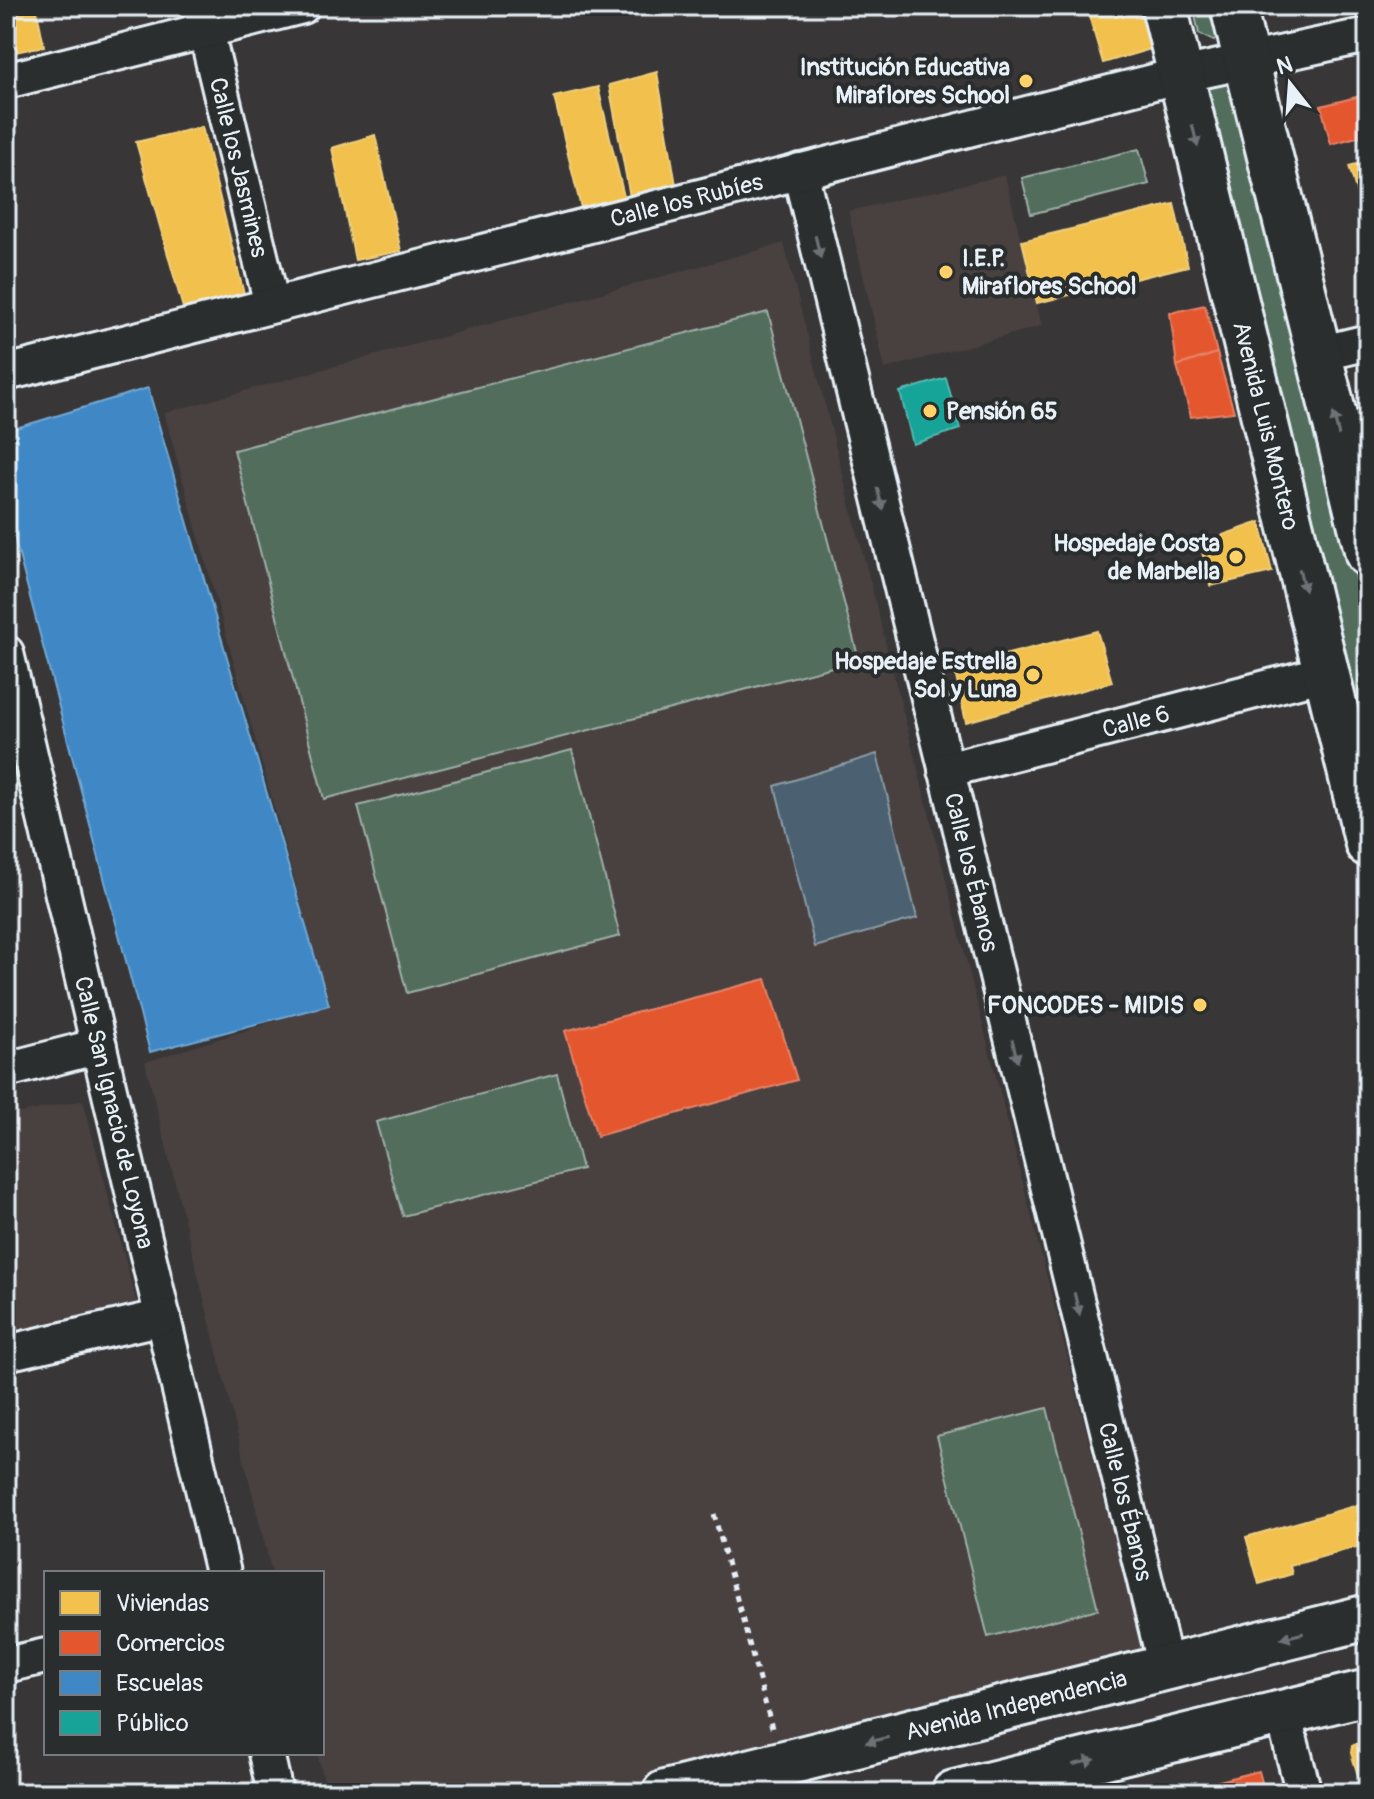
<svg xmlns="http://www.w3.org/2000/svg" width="1374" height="1799" font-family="Pangolin,sans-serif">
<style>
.built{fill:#484140}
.green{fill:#536d5c;stroke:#9eafaa;stroke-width:2}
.water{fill:#4b616f;stroke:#8a9ba6;stroke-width:2}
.homes{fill:#f2c14e;stroke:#efcf81;stroke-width:2}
.shops{fill:#e4572e;stroke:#e5856b;stroke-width:2}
.schools{fill:#3f88c5;stroke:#72a8d4;stroke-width:2}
.public{fill:#17a398;stroke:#56bab5;stroke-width:2}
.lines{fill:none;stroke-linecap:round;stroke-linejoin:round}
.minor-casing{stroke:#e8f1f8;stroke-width:40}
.secondary-casing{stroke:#e8f1f8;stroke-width:50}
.primary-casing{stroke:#e8f1f8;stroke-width:50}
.path{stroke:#e8f1f8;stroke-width:5;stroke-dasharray:6 6;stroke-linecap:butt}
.minor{stroke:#2a2d2e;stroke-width:34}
.secondary{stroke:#2a2d2e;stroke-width:44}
.primary{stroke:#2a2d2e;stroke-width:44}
.oneway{fill:#6c7275}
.poi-dot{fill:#ffd166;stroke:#2a2d2e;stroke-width:3}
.labels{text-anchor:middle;stroke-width:8;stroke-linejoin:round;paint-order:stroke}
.poi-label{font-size:24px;font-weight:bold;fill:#e8f1f8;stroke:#2a2d2e;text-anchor:end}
.street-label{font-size:24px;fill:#e8f1f8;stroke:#2a2d2e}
</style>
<rect width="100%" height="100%" fill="#383636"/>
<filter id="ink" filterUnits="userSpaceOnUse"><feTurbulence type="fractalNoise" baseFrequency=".0125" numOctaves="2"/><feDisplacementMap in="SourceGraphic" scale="16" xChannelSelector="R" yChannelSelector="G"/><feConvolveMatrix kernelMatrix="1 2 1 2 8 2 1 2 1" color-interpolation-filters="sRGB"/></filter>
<g filter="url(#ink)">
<!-- built -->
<g class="built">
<path d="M1005,175L1042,326L885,369L848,211Z"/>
<path d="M784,243L1145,1662L626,1793H327L317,1753H322V1573H272L145,1062L329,1004L164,413Z"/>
<path d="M83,1100L138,1308L6,1333V1116Z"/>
</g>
<!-- green -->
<g class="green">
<path d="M1193,6H1222L1227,25L1214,41L1199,34Z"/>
<path d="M1234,83L1368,626V767L1209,87Z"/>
<path d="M1139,149L1149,184L1031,214L1022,178Z"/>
<path d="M768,312L859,660L324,799L234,450Z"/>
<path d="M572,750L620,936L407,993L358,806Z"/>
<path d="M557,1074L582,1169L403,1216L376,1122Z"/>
<path d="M1047,1408L1098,1609L988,1637L937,1436Z"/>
</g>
<!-- water -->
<path class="water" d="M877,754L917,918L815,947L775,786Z"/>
<!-- homes -->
<g class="homes">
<path d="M6,6H36L44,46L6,54Z"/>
<path d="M1086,6H1149L1161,46L1103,63Z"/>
<path d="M657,72L676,185L630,197L609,85Z"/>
<path d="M598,87L625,201L582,212L554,97Z"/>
<path d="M202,127L244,294L183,308L136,142Z"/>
<path d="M375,135L401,251L355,260L332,148Z"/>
<path d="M1368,161V194L1358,197L1349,166Z"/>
<path d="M1174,204L1188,266L1037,303L1022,241Z"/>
<path d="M1260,522L1272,572L1210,586L1200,543Z"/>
<path d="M1097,631L1112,682L966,722L954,668Z"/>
<path d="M1368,1502V1556L1363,1545L1290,1566L1292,1574L1259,1584L1246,1537Z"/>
<path d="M1368,1739V1790L1363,1791L1351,1753L1352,1746Z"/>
</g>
<!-- shops -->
<g class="shops">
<path d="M1368,94V134L1331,144L1321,106Z"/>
<path d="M1205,305L1217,353L1177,366L1170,313Z"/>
<path d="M1217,353L1234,412L1191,417L1177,366Z"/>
<path d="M766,979L797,1080L597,1136L565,1031Z"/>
<path d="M1259,1771L1265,1793H1196L1195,1787Z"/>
</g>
<!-- schools -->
<path class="schools" d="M148,388L329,1005L150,1052L6,506V431Z"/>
<!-- public -->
<path class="public" d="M946,378L960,429L913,444L900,392Z"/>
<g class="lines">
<defs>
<g id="minor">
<path id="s1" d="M200,6L272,305"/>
<path d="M6,81L302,6"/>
<path id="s2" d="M800,171L1166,1667"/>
<path d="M1319,354L1368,342"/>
<path id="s3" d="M6,373L1181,75L1368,35"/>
<path id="s4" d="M6,653L223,1573"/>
<path id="s5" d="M946,770L1325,673"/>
<path d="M6,1070L99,1046"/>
<path d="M6,1353L163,1317"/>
<path d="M6,1665L46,1656"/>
<path d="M1283,1714L1304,1793"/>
<path d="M266,1753L275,1793"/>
</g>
<g id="secondary">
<path id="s6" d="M665,1793L1368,1617"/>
<path d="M954,1793L1368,1692"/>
</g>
<g id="primary">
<path id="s7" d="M1164,6L1368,844"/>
<path d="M1233,6L1368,554"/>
</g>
</defs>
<!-- minor casing -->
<use href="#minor" class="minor-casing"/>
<!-- secondary casing -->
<use href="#secondary" class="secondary-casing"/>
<!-- primary casing -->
<use href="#primary" class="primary-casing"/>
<!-- path -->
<path class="path" d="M714,1514L772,1728"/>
<!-- minor -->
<use href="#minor" class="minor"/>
<!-- secondary -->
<use href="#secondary" class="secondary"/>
<!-- primary -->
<use href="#primary" class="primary"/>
</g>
<!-- one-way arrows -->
<defs><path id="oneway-solid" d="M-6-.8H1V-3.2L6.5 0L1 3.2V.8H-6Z" transform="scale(2)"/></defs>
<g class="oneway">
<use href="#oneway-solid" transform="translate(1195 136) rotate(76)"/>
<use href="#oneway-solid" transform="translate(818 247) rotate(76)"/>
<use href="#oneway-solid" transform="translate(1336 424) rotate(-104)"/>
<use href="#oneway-solid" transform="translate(880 499) rotate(76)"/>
<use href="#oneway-solid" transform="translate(1302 580) rotate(76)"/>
<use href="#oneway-solid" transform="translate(1015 1051) rotate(76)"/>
<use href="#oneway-solid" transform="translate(1077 1304) rotate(76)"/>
<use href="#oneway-solid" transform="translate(1292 1636) rotate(166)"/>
<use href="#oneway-solid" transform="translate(877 1740) rotate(166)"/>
<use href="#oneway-solid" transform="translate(1084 1762) rotate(-13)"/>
</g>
</g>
<!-- markers -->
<g class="poi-dot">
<circle cx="1026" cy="81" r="8"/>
<circle cx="946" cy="272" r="8"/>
<circle cx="930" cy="411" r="8"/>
<circle cx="1236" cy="557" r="8"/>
<circle cx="1033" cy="675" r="8"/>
<circle cx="1200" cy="1005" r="8"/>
</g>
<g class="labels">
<!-- poi labels -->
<g class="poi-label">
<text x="1010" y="75">Institución Educativa<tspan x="1010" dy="28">Miraflores School</tspan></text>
<text x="962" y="266" text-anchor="start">I.E.P.<tspan x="962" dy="28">Miraflores School</tspan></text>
<text x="946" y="419" text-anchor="start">Pensión 65</text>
<text x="1220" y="551">Hospedaje Costa<tspan x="1220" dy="28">de Marbella</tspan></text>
<text x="1017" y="669">Hospedaje Estrella<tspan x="1017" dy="28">Sol y Luna</tspan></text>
<text x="1184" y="1013">FONCODES - MIDIS</text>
</g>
<!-- street labels -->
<g class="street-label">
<text dy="8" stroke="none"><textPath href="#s1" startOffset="166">Calle los Jasmines</textPath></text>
<text dy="8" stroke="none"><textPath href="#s3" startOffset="702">Calle los Rubíes</textPath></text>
<text dy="8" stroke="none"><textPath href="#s7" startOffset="432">Avenida Luis Montero</textPath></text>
<text dy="8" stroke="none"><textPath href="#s5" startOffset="196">Calle 6</textPath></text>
<text dy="8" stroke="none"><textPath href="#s2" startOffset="722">Calle los Ébanos</textPath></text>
<text dy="8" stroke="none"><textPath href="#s4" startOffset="472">Calle San Ignacio de Loyona</textPath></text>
<text dy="8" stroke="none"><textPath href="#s2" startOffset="1370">Calle los Ébanos</textPath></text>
<text dy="8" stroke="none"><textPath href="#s6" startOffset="362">Avenida Independencia</textPath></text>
</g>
</g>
<!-- margin -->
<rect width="1374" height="1799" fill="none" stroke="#2a2d2e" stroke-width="32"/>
<rect x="16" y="16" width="1342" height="1767" fill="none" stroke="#e8f1f8" stroke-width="3" filter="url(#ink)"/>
<!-- legend -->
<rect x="44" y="1571" width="280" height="184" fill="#2a2d2e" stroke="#767b7f" stroke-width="2"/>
<rect x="60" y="1591" width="40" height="24" fill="#f2c14e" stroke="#767b7f" stroke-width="2"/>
<text x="116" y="1611" font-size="24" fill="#e8f1f8">Viviendas</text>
<rect x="60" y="1631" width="40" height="24" fill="#e4572e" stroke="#767b7f" stroke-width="2"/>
<text x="116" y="1651" font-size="24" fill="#e8f1f8">Comercios</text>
<rect x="60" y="1671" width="40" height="24" fill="#3f88c5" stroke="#767b7f" stroke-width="2"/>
<text x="116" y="1691" font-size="24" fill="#e8f1f8">Escuelas</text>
<rect x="60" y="1711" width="40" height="24" fill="#17a398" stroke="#767b7f" stroke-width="2"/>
<text x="116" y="1731" font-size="24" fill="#e8f1f8">Público</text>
<!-- north arrow -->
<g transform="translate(1290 84) rotate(343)" stroke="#2a2d2e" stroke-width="6" paint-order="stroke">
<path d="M0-6L14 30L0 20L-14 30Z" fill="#e8f1f8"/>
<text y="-12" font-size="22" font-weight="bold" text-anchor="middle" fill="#e8f1f8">N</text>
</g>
</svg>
